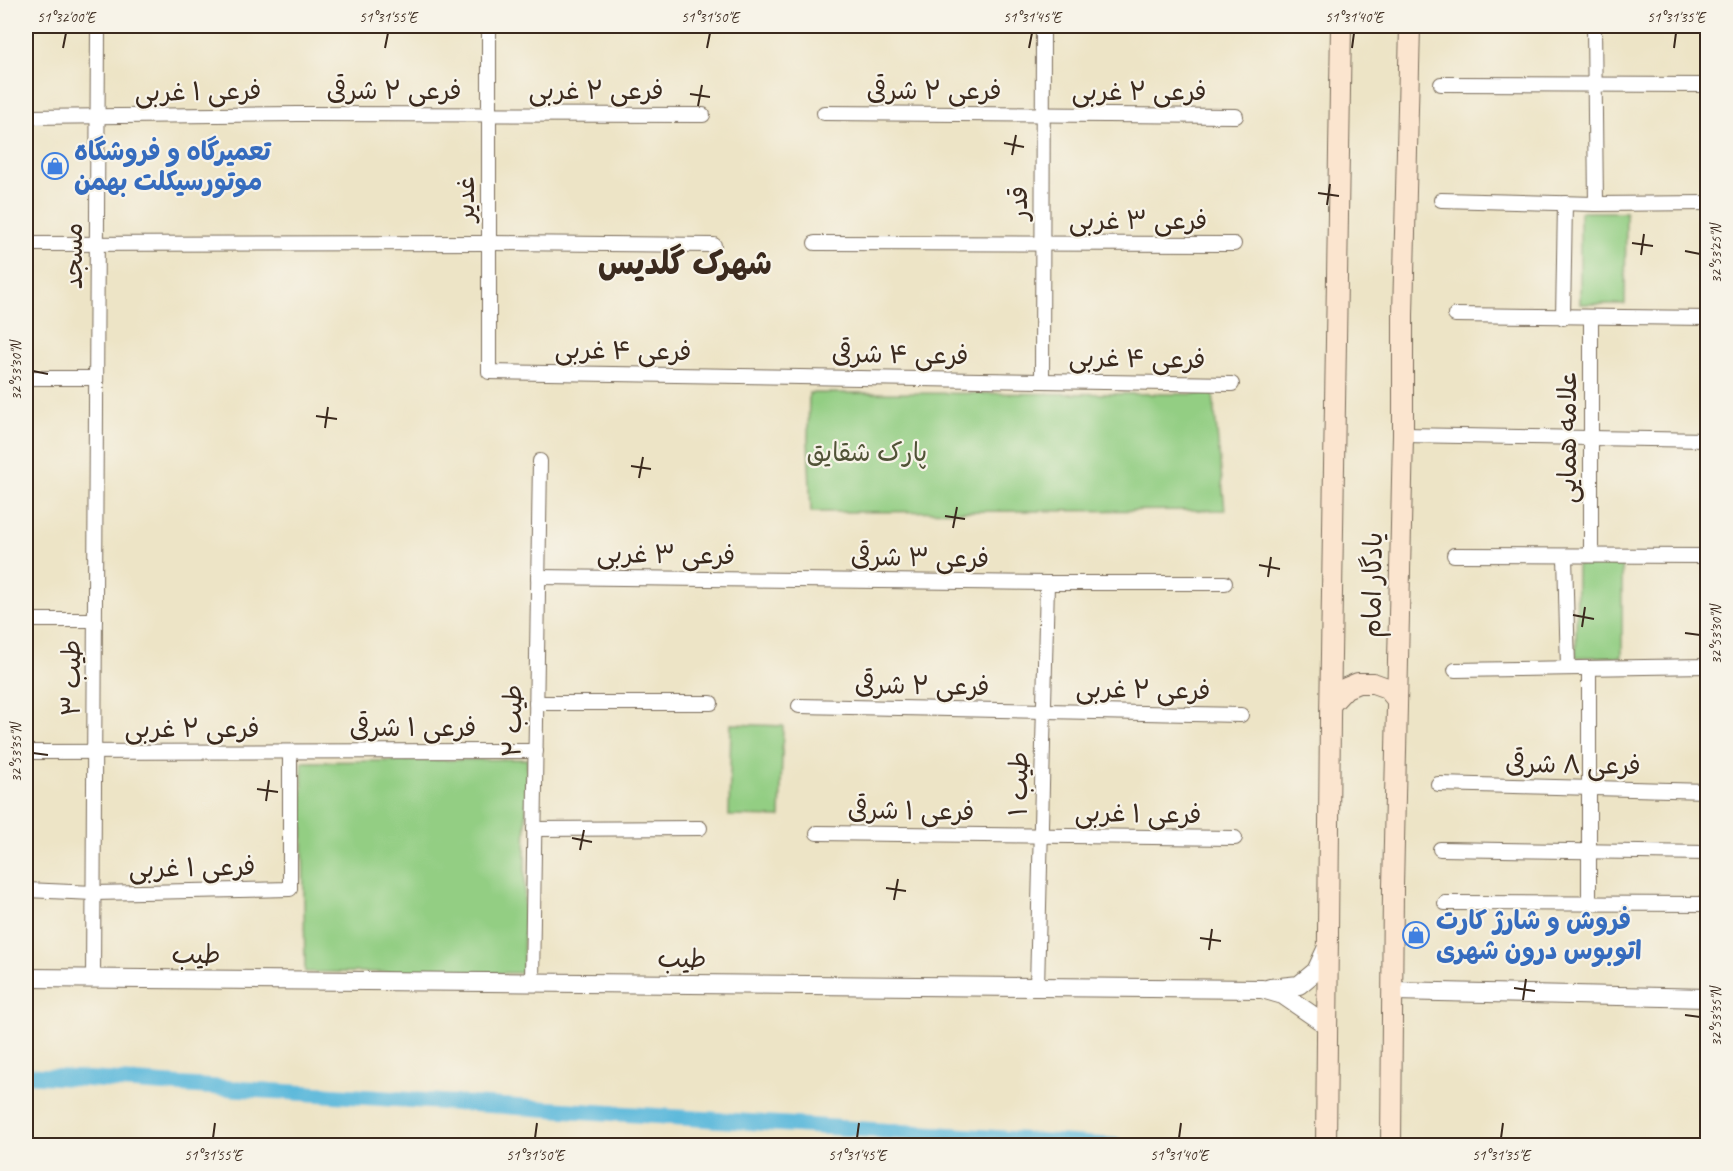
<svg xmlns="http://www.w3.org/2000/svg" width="1733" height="1171" font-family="Caveat,'Playpen Sans Arabic',sans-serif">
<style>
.green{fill:#93ce83;stroke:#677c50;stroke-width:1.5}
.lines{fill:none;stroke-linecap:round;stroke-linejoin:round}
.canal{stroke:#5db9db;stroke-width:16}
.minor-casing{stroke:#796b59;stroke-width:16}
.tertiary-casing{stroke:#796b59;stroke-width:20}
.secondary-casing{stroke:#796b59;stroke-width:22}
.minor{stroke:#fff;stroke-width:14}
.tertiary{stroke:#fff;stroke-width:18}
.secondary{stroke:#fbe5cf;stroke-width:20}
.ticks{fill:none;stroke:#3b2a1e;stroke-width:2}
.labels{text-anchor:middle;stroke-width:4.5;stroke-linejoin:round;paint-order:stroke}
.street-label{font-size:26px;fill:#3b2a1e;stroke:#f7f3e8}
.shop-label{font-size:26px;font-weight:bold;fill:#366cbe;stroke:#f7f3e8;text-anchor:start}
.park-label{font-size:26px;fill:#515337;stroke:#f7f3e8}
.district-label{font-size:32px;font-weight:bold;fill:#3b2a1e;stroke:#f7f3e8}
.neatline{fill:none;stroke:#3b2a1e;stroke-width:2}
.ticks-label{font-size:15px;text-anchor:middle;fill:#3b2a1e}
</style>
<rect width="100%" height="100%" fill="#f7f3e8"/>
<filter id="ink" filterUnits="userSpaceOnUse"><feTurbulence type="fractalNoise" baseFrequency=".0167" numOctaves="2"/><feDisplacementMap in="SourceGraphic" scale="12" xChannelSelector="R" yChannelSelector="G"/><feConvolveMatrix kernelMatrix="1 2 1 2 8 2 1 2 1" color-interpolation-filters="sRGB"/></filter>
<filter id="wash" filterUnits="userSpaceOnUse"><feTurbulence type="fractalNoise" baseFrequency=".008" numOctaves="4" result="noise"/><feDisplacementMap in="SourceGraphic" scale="24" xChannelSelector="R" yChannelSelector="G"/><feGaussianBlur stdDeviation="1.35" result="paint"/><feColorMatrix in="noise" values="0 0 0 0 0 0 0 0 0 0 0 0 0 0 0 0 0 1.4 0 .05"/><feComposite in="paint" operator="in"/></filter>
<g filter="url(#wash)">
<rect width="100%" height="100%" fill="#ede4c6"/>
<!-- green -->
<g class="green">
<path d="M1580,212H1626L1625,304H1580Z"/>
<path d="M809,393L1213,394L1225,510L811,512L808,438Z"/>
<path d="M1577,565H1622V657H1576Z"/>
<path d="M731,724L783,726L780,817L729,816Z"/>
<path d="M527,759L523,973L305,972L302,762Z"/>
</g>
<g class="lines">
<!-- canal -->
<path class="canal" d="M26,1075L1118,1146"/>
</g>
</g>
<g filter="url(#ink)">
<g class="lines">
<defs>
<g id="minor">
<path d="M489,26V372L1232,384"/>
<path d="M1594,26L1596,204"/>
<path d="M1441,84L1708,85"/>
<path d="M824,113L1236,116"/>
<path d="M26,117L299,114L703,115"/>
<path d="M1441,200L1596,204L1708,203"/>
<path d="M815,243L1234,244"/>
<path d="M26,244L489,243L714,245"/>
<path d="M1455,315L1708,318"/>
<path d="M1563,318L1565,203"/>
<path d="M1591,318V555"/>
<path d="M26,378H96"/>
<path d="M1042,381L1043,26"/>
<path d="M1403,435L1708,440"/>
<path d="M1454,555L1708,556"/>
<path d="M1565,556L1568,668"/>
<path d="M538,577L1047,583H1225"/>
<path d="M26,620H95"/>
<path d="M1455,670L1708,666"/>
<path d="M536,703H711"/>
<path d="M799,706L1241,715"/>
<path d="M26,752L536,751"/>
<path d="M1438,784L1708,791"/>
<path d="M534,829L700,828"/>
<path d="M817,833L1235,838"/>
<path d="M1440,849L1708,853"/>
<path d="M26,890L94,893L290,889V752"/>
<path d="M1445,903L1708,904"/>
<path d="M1589,904V668"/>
<path d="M93,979L98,26"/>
<path d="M532,982L540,461"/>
<path d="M1037,987L1047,583"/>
</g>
<g id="tertiary">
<path d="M26,978L1262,989L1283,995L1328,1026"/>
<path d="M1270,988L1299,985L1316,971L1328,945"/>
<path d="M1393,991L1708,998"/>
</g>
<g id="secondary">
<path d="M1331,704L1346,688L1358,683H1373L1387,688L1397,700"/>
<path d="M1326,1146L1330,718L1341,26"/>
<path d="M1391,1146L1393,887L1403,435V315L1410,26"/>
</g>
</defs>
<!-- minor casing -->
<use href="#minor" class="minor-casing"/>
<!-- tertiary casing -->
<use href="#tertiary" class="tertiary-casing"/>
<!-- secondary casing -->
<use href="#secondary" class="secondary-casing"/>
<!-- minor -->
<use href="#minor" class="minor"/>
<!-- tertiary -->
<use href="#tertiary" class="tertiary"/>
<!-- secondary -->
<use href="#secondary" class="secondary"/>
</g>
</g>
<!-- ticks -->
<path class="ticks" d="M63,48L66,33M385,48L388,33M707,48L710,33M1029,48L1032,33M1352,48L1354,33M1674,48L1676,33M690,94L710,97M698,106L702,85M1004,143L1024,147M1012,155L1016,135M1318,193L1339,196M1327,205L1330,184M1632,243L1653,246M1685,251L1700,254M1641,255L1644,234M33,371L48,374M316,416L337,419M325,428L328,407M631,466L651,469M639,478L643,457M945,516L965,519M953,528L957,507M1259,565L1280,569M1268,577L1271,557M1573,615L1594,619M1582,627L1585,607M1685,633L1700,635M33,753L48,755M257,789L278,792M266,801L269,780M572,838L592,842M580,850L584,830M886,888L906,891M894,900L898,879M1200,938L1221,941M1209,950L1212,929M1514,988L1535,991M1523,1000L1526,979M1685,1015L1700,1017M213,1138L215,1123M535,1138L537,1123M857,1138L859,1123M1179,1138L1181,1123M1501,1138L1503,1123"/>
<!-- icons -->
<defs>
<symbol id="shop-ring" viewBox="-11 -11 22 22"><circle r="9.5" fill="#f7f3e8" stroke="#3f7fe0" stroke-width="1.5"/><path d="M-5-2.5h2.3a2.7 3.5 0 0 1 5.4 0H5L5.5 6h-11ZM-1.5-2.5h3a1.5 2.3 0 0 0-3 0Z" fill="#3f7fe0"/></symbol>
</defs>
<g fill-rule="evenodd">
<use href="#shop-ring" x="40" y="151" width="30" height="30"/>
<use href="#shop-ring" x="1401" y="920" width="30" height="30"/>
</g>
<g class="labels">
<!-- street labels -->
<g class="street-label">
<text x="394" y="99">فرعی ۲ شرقی</text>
<text x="596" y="99">فرعی ۲ غربی</text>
<text x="934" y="99">فرعی ۲ شرقی</text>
<text transform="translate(198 91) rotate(-1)" y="9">فرعی ۱ غربی</text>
<text x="1139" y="100">فرعی ۲ غربی</text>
<text transform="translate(465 199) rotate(-90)" y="9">غدیر</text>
<text transform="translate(1018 203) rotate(-90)" y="9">قدر</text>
<text x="1138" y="229">فرعی ۳ غربی</text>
<text transform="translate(73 256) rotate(-90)" y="9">مسجد</text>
<text transform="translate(623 350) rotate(1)" y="9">فرعی ۴ غربی</text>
<text transform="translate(900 354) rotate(1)" y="9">فرعی ۴ شرقی</text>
<text transform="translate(1137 358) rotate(1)" y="9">فرعی ۴ غربی</text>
<text transform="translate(1567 437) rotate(-90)" y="9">علامه همایی</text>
<text transform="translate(666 554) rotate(1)" y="9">فرعی ۳ غربی</text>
<text transform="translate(920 557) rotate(1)" y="9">فرعی ۳ شرقی</text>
<text transform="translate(1372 585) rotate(-89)" y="9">یادگار امام</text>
<text transform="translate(71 678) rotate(-90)" y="9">طیب ۳</text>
<text transform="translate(922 685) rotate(1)" y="9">فرعی ۲ شرقی</text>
<text transform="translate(1143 689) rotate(1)" y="9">فرعی ۲ غربی</text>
<text transform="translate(512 721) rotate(-89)" y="9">طیب ۲</text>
<text x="413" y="736">فرعی ۱ شرقی</text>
<text x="192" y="737">فرعی ۲ غربی</text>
<text transform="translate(1573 764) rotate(1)" y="9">فرعی ۸ شرقی</text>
<text transform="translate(1018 784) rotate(-89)" y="9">طیب ۱</text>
<text transform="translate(911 810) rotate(1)" y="9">فرعی ۱ شرقی</text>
<text transform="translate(1138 813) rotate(1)" y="9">فرعی ۱ غربی</text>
<text transform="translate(192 867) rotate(-1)" y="9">فرعی ۱ غربی</text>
<text x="196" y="963">طیب</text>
<text transform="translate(682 958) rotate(1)" y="9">طیب</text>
</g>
<!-- shop labels -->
<g class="shop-label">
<text x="74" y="160">تعمیرگاه و فروشگاه<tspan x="74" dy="30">موتورسیکلت بهمن</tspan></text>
<text x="1436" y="929">فروش و شارژ کارت<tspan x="1436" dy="30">اتوبوس درون شهری</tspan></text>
</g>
<!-- park labels -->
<g class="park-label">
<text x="867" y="461">پارک شقایق</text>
</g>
<!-- district labels -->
<g class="district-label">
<text x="685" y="274">شهرک گلدیس</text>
</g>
</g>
<!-- margin -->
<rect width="1733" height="1171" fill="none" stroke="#f7f3e8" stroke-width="66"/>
<rect x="33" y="33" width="1667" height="1105" class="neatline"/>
<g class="ticks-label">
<text x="66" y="22">51°32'00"E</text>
<text x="388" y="22">51°31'55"E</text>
<text x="710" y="22">51°31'50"E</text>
<text x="1032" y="22">51°31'45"E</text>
<text x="1354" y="22">51°31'40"E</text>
<text x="1676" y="22">51°31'35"E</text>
<text transform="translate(1716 254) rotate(-90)" y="5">32°53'25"N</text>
<text transform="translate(16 371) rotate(-90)" y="5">32°53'30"N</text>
<text transform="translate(1716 635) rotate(-90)" y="5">32°53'30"N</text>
<text transform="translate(16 753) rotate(-90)" y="5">32°53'35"N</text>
<text transform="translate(1716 1017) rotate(-90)" y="5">32°53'35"N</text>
<text x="213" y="1160">51°31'55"E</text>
<text x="535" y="1160">51°31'50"E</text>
<text x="857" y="1160">51°31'45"E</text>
<text x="1179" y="1160">51°31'40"E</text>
<text x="1501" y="1160">51°31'35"E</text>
</g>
</svg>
